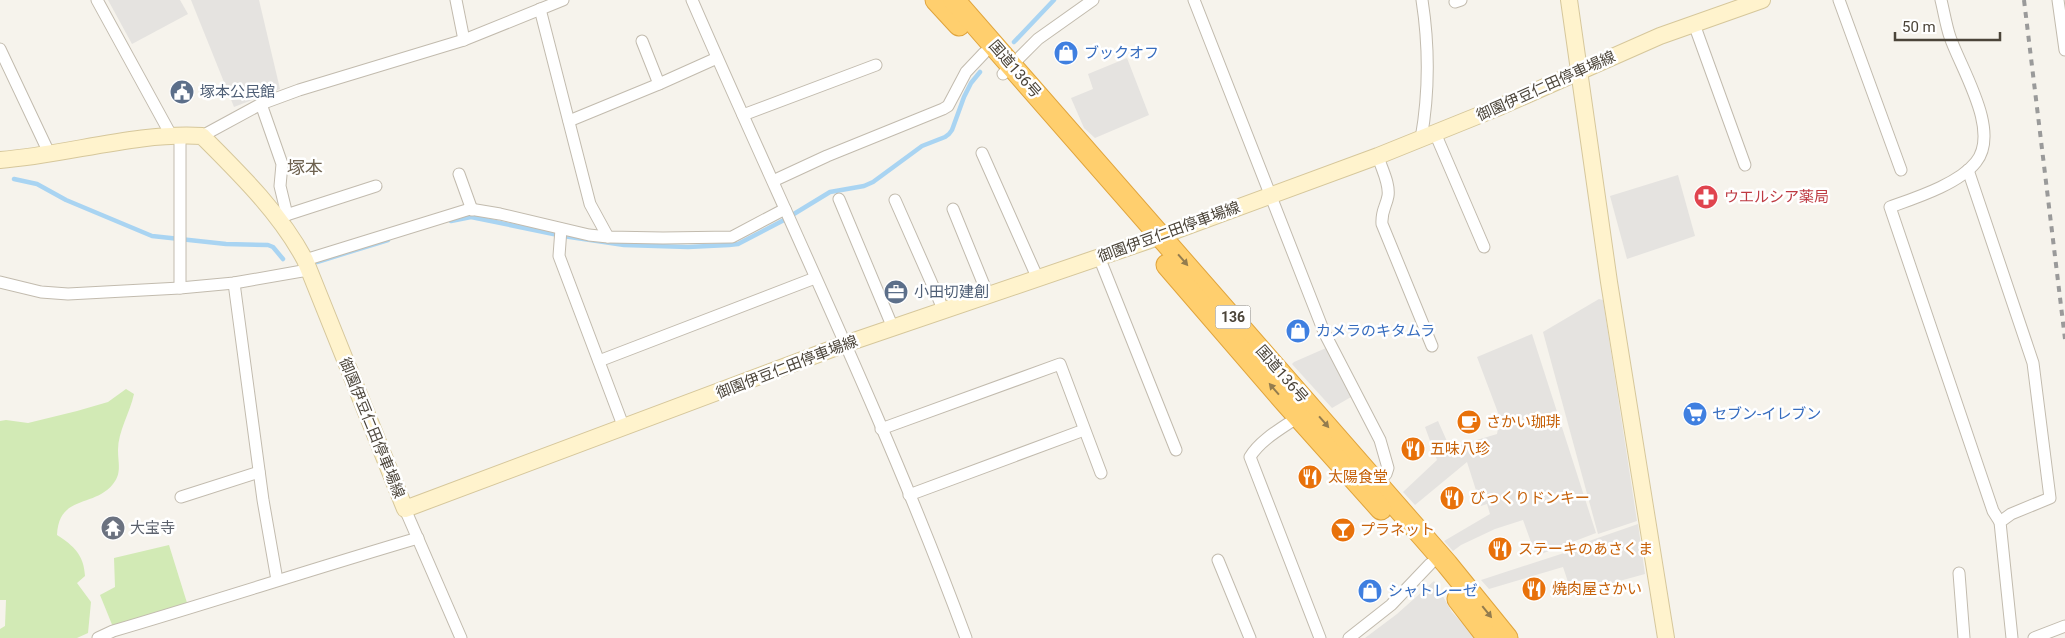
<svg xmlns="http://www.w3.org/2000/svg" width="2065" height="638" font-family="Roboto,'Noto Sans JP',sans-serif">
<style>
.green{fill:#d2eab5}
.parking{fill:#e5e3e0}
.lines{fill:none;stroke-linecap:round;stroke-linejoin:round}
.stream{stroke:#a9d4f2;stroke-width:4.5}
.street-casing{stroke:#c2bbae;stroke-width:13}
.secondary-casing{stroke:#d6c79b;stroke-width:18}
.highway-casing{stroke:#e0a43c;stroke-width:23}
.street{stroke:#fff;stroke-width:11}
.secondary{stroke:#fff3cd;stroke-width:16}
.highway{stroke:#ffcf6e;stroke-width:21}
.rail{stroke:#9a9a9a;stroke-width:4;stroke-dasharray:6 6;stroke-linecap:butt}
.oneway{fill:#937c4e}
.labels{text-anchor:middle;stroke-width:5;stroke-linejoin:round;paint-order:stroke}
.shield{fill:#fff;stroke:#817c74;stroke-width:1}
.shield-label{font-size:14px;font-weight:bold;fill:#4b4439}
.shop-label{font-size:15px;fill:#366cbe;stroke:#fff;text-anchor:start}
.street-label{font-size:15px;fill:#4b4439;stroke:#fff}
.service-label{font-size:15px;fill:#4e5e75;stroke:#fff;text-anchor:start}
.health-label{font-size:15px;fill:#be3a42;stroke:#fff;text-anchor:start}
.food-label{font-size:15px;fill:#c56008;stroke:#fff;text-anchor:start}
.worship-label{font-size:15px;fill:#5b616d;stroke:#fff;text-anchor:start}
.quarter-label{font-size:18px;fill:#6e6250;stroke:#fff}
</style>
<rect width="100%" height="100%" fill="#f6f3ec"/>
<!-- green -->
<g class="green">
<path d="M126,389L134,394C130,413 118,431 118,450C118,463 122,473 113,484C94,508 59,494 57,535C74,546 84,555 85,576L77,583L91,602L88,633L77,638H0V629L5,626L6,600H0V421L6,420L28,423L77,411L108,402Z"/>
<path d="M169,545L188,606L113,627L100,595L115,587L114,558Z"/>
</g>
<!-- parking -->
<g class="parking">
<path d="M108,0H180L188,14L132,44Z"/>
<path d="M191,0H259L280,89L234,107Z"/>
<path d="M1127,58L1149,115L1095,138L1084,128L1071,98L1093,89L1088,74Z"/>
<path d="M1678,175L1695,236L1627,259L1610,196Z"/>
<path d="M1599,299L1603,300L1637,521L1598,534L1543,332Z"/>
<path d="M1532,334L1596,533L1536,556L1523,520L1495,529L1461,545L1453,551L1444,541L1490,514L1487,504L1481,506L1467,462L1415,505L1403,492L1437,460L1425,427L1438,421L1450,448L1497,434L1500,418L1477,357Z"/>
<path d="M1326,348L1351,397L1332,408L1292,364L1294,362Z"/>
<path d="M1638,524L1645,574L1572,594L1563,567L1489,589L1481,580L1564,553L1566,549Z"/>
<path d="M1434,581L1452,612L1476,638H1365L1397,614Z"/>
</g>
<g class="lines">
<!-- stream -->
<g class="stream">
<path d="M1014,42L1054,0"/>
<path d="M14,179L37,184L66,200L152,236L226,244L268,245L273,247L283,259"/>
<path d="M451,221L471,217L563,236L624,245L688,247L729,245L738,244L784,220L830,192L864,186L873,182L922,146L945,137L949,134L952,130L964,97L971,83L980,72"/>
<path d="M317,262L388,240"/>
</g>
<defs>
<g id="street">
<path d="M97,0L171,135"/>
<path d="M456,0L464,40"/>
<path d="M692,0C784,212 886,421 966,638"/>
<path d="M1194,0L1324,332L1380,440L1388,468L1386,474L1373,487"/>
<path d="M1839,0L1901,170"/>
<path d="M1941,0C1944,12 1946,25 1950,37C1961,69 2001,131 1976,162C1959,184 1915,198 1890,207L1993,511L2000,522"/>
<path d="M2058,0L2065,50"/>
<path d="M1455,2L1461,0"/>
<path d="M540,9L590,204L608,237"/>
<path d="M1694,24L1745,165"/>
<path d="M642,41L659,84L717,58"/>
<path d="M0,49L50,155"/>
<path d="M1003,74L1038,39L1093,0"/>
<path d="M261,104L282,164L280,186L287,215"/>
<path d="M743,115L876,65"/>
<path d="M569,121L659,84"/>
<path d="M1435,133L1484,247"/>
<path d="M180,135V288"/>
<path d="M202,136L261,104L299,90L464,40L563,0"/>
<path d="M1421,139C1429,94 1429,45 1422,0"/>
<path d="M982,153L1038,279"/>
<path d="M1378,156C1381,168 1390,183 1388,196C1386,207 1381,211 1382,224L1432,346"/>
<path d="M1968,170L2033,363L2050,498L2011,514L2000,522L2012,638"/>
<path d="M459,174L472,210"/>
<path d="M773,181L827,156L943,109L948,106L966,72L984,53"/>
<path d="M839,199L893,328"/>
<path d="M895,200L944,311"/>
<path d="M953,209L988,295"/>
<path d="M280,217L376,186"/>
<path d="M561,229L559,256L624,428"/>
<path d="M1099,257L1176,450"/>
<path d="M305,260L470,209L500,214L589,235L608,237L663,238L732,237L785,209"/>
<path d="M0,282L41,292L68,294L180,288L234,283L308,270"/>
<path d="M234,283L263,500L277,580"/>
<path d="M599,361L815,278"/>
<path d="M1298,417C1282,428 1260,440 1250,457L1320,638"/>
<path d="M881,429L1060,364L1101,473"/>
<path d="M909,495L1084,430"/>
<path d="M181,497L259,472"/>
<path d="M405,509L461,638"/>
<path d="M1218,560L1250,638"/>
<path d="M1959,573L1964,638"/>
<path d="M98,638L113,631C215,601 316,568 418,538"/>
<path d="M1349,638L1391,605L1430,564"/>
<path d="M2034,638L2065,626"/>
</g>
<g id="secondary">
<path d="M1569,0L1609,282L1666,638"/>
<path d="M0,160C67,155 136,132 202,136C239,173 280,213 305,260L405,509L845,344L1147,241L1378,156L1497,108L1660,36L1762,0"/>
</g>
<g id="highway">
<path d="M936,0L959,25"/>
<path d="M954,0L1447,564L1507,638"/>
<path d="M1167,265L1287,404L1381,509"/>
<path d="M1458,599L1488,638"/>
</g>
</defs>
<!-- street casing -->
<use href="#street" class="street-casing"/>
<!-- secondary casing -->
<use href="#secondary" class="secondary-casing"/>
<!-- highway casing -->
<use href="#highway" class="highway-casing"/>
<!-- street -->
<use href="#street" class="street"/>
<!-- secondary -->
<use href="#secondary" class="secondary"/>
<!-- highway -->
<use href="#highway" class="highway"/>
<!-- rail -->
<path class="rail" d="M2024,0L2065,339"/>
</g>
<!-- one-way arrows -->
<defs><path id="oneway-solid" d="M-6-.8H1V-3.2L6.5 0L1 3.2V.8H-6Z" transform="scale(1.25)"/></defs>
<g class="oneway">
<use href="#oneway-solid" transform="translate(1183 260) rotate(49)"/>
<use href="#oneway-solid" transform="translate(1274 389) rotate(-131)"/>
<use href="#oneway-solid" transform="translate(1324 422) rotate(49)"/>
<use href="#oneway-solid" transform="translate(1487 612) rotate(51)"/>
</g>
<!-- icons -->
<defs>
<symbol id="shop-disc" viewBox="-11 -11 22 22"><circle r="9.5" fill="#3f7fe0" stroke="#fff"/><path d="M-5-2.5h2.3a2.7 3.5 0 0 1 5.4 0H5L5.5 6h-11ZM-1.5-2.5h3a1.5 2.3 0 0 0-3 0Z" fill="#fff"/></symbol>
<symbol id="civic-disc" viewBox="-11 -11 22 22"><circle r="9.5" fill="#5c6f8a" stroke="#fff"/><path d="M-.6-6.5H3V-4.5H.6V-3L4-1V1h2V6H-6V1h2V-1L-.6-3ZM-1.2 2.5V6h2.4V2.5Z" fill="#fff"/></symbol>
<symbol id="pharmacy-disc" viewBox="-11 -11 22 22"><circle r="9.5" fill="#e0444e" stroke="#fff"/><path d="M-2-6h4v4h4v4h-4v4h-4v-4h-4v-4h4Z" fill="#fff"/></symbol>
<symbol id="office-disc" viewBox="-11 -11 22 22"><circle r="9.5" fill="#5c6f8a" stroke="#fff"/><path d="M-6-3h4V-5.5h4V-3h4V5H-6ZM-1-4.5V-3h2v-1.5ZM-6 0V1H6V0Z" fill="#fff"/></symbol>
<symbol id="supermarket-disc" viewBox="-11 -11 22 22"><circle r="9.5" fill="#3f7fe0" stroke="#fff"/><path d="M-6-5.5h2.5l.6 2H6L4.5 2H-2.5L-4.4-4H-6ZM-1.5 3.2a1.3 1.3 0 1 0 .1 0ZM3 3.2a1.3 1.3 0 1 0 .1 0Z" fill="#fff"/></symbol>
<symbol id="cafe-disc" viewBox="-11 -11 22 22"><circle r="9.5" fill="#e8710a" stroke="#fff"/><path d="M-5.5-4.5H6V0H3Q3 3.5 0 3.5H-2.5Q-5.5 3.5-5.5 0ZM3-3.2v2h1.7v-2ZM-6 4.5H4V6H-6Z" fill="#fff"/></symbol>
<symbol id="restaurant-disc" viewBox="-11 -11 22 22"><circle r="9.5" fill="#e8710a" stroke="#fff"/><path d="M-5-6h1v4h1v-4h1v4h1v-4h1v5L-1.5 .5V6h-2V.5L-5-1ZM5-6V6H3V1.5H1.5Q1.5-4 5-6Z" fill="#fff"/></symbol>
<symbol id="temple-disc" viewBox="-11 -11 22 22"><circle r="9.5" fill="#6b7280" stroke="#fff"/><path d="M0-6L5-2H3V0L6.5 2.5H4V6H1.5V3h-3V6H-4V2.5H-6.5L-3 0V-2H-5Z" fill="#fff"/></symbol>
<symbol id="bar-disc" viewBox="-11 -11 22 22"><circle r="9.5" fill="#e8710a" stroke="#fff"/><path d="M-6-5H6L.8 .8V4.5H3.5V6h-7V4.5H-.8V.8Z" fill="#fff"/></symbol>
</defs>
<g fill-rule="evenodd">
<use href="#shop-disc" x="1052" y="39" width="28" height="28"/>
<use href="#civic-disc" x="168" y="78" width="28" height="28"/>
<use href="#pharmacy-disc" x="1692" y="183" width="28" height="28"/>
<use href="#office-disc" x="882" y="278" width="28" height="28"/>
<use href="#shop-disc" x="1284" y="317" width="28" height="28"/>
<use href="#supermarket-disc" x="1681" y="400" width="28" height="28"/>
<use href="#cafe-disc" x="1455" y="408" width="28" height="28"/>
<use href="#restaurant-disc" x="1399" y="435" width="28" height="28"/>
<use href="#restaurant-disc" x="1296" y="463" width="28" height="28"/>
<use href="#restaurant-disc" x="1438" y="484" width="28" height="28"/>
<use href="#temple-disc" x="99" y="514" width="28" height="28"/>
<use href="#bar-disc" x="1329" y="516" width="28" height="28"/>
<use href="#restaurant-disc" x="1486" y="535" width="28" height="28"/>
<use href="#restaurant-disc" x="1520" y="575" width="28" height="28"/>
<use href="#shop-disc" x="1356" y="577" width="28" height="28"/>
</g>
<g class="labels">
<!-- shield labels -->
<rect class="shield" x="1215.5" y="305.5" width="35" height="23" rx="4"/>
<g class="shield-label">
<text x="1233" y="322">136</text>
</g>
<!-- shop labels -->
<g class="shop-label">
<text x="1084" y="58">ブックオフ</text>
<text x="1316" y="336">カメラのキタムラ</text>
<text x="1712" y="419">セブン-イレブン</text>
<text x="1388" y="596">シャトレーゼ</text>
</g>
<!-- street labels -->
<g class="street-label">
<text transform="translate(1015 69) rotate(49)" y="5">国道136号</text>
<text transform="translate(1546 86) rotate(-24)" y="5">御園伊豆仁田停車場線</text>
<text transform="translate(1169 232) rotate(-20)" y="5">御園伊豆仁田停車場線</text>
<text transform="translate(787 367) rotate(-21)" y="5">御園伊豆仁田停車場線</text>
<text transform="translate(1282 374) rotate(49)" y="5">国道136号</text>
<text transform="translate(372 428) rotate(68)" y="5">御園伊豆仁田停車場線</text>
</g>
<!-- service labels -->
<g class="service-label">
<text x="200" y="97">塚本公民館</text>
<text x="914" y="297">小田切建創</text>
</g>
<!-- health labels -->
<g class="health-label">
<text x="1724" y="202">ウエルシア薬局</text>
</g>
<!-- food labels -->
<g class="food-label">
<text x="1486" y="427">さかい珈琲</text>
<text x="1430" y="454">五味八珍</text>
<text x="1328" y="482">太陽食堂</text>
<text x="1470" y="503">びっくりドンキー</text>
<text x="1360" y="535">プラネット</text>
<text x="1518" y="554">ステーキのあさくま</text>
<text x="1552" y="594">焼肉屋さかい</text>
</g>
<!-- worship labels -->
<g class="worship-label">
<text x="130" y="533">大宝寺</text>
</g>
<!-- quarter labels -->
<g class="quarter-label">
<text x="305" y="174">塚本</text>
</g>
</g>
<!-- scale -->
<path d="M1895 32v8h105v-8" fill="none" stroke="#4b4439" stroke-width="2.5"/>
<text x="1902" y="32" font-size="15" fill="#4b4439" stroke="#ffffff" stroke-width="4" paint-order="stroke">50 m</text>
</svg>
